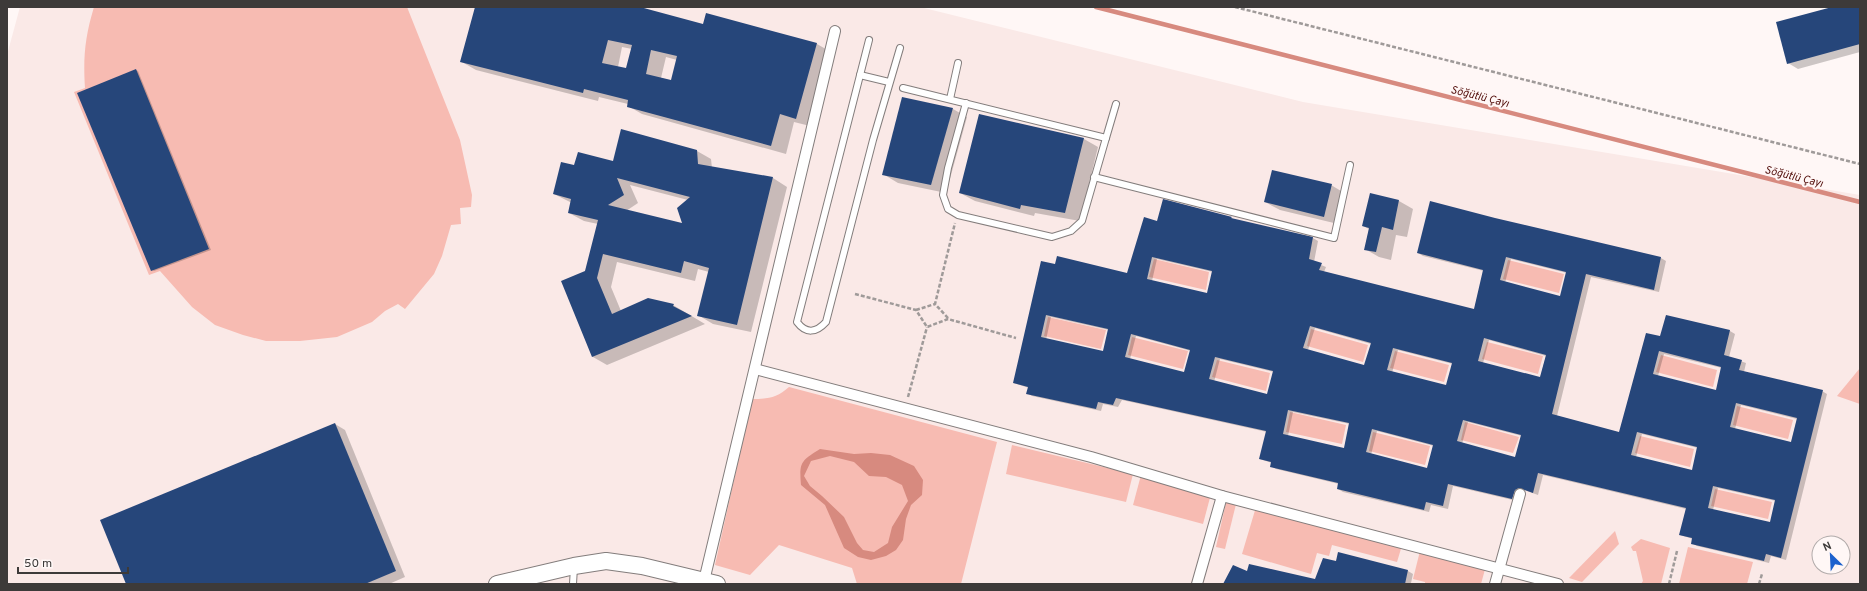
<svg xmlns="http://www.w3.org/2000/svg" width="1867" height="591" font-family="Overpass,sans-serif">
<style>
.built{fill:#fae9e7;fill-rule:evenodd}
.green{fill:#f7bbb2}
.water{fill:#d78a7f;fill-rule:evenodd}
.shadow{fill:#0003;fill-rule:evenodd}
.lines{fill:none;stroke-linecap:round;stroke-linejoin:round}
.stream{stroke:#d78a7f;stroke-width:4.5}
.building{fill:#26467a;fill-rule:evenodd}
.service-casing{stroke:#837d7c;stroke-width:8}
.pedestrian-casing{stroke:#837d7c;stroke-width:12}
.tertiary-casing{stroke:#837d7c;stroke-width:18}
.path{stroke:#9f9a99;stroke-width:2.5;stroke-dasharray:4 2;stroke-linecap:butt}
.service{stroke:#fff;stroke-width:6}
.pedestrian{stroke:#fff;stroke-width:10}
.tertiary{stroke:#fff;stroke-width:16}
.labels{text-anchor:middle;stroke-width:4;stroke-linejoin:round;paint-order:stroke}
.water-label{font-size:11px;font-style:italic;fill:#500b07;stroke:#fff7f6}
</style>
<rect width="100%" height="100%" fill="#fff7f6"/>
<!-- built -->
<path class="built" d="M20,7H920L1303,102L1860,195V584H7V55ZM1819,543H1843V567H1819Z"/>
<!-- green -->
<g class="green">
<path d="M94,7H407L460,140L472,195L471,207L460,208L461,224L451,225L442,256L434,274L405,309L398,304L385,311L372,322L337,337L300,341H266L243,335L215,325L192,307L160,271L149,275L74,92L85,88C83,57 85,37 94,7Z"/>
<path d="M1154,259L1209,272L1206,290L1149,277Z"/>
<path d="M1508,260L1564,274L1559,293L1503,279Z"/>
<path d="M1048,317L1106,330L1101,349L1044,336Z"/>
<path d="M1311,329L1368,345L1363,362L1307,346Z"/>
<path d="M1132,337L1188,351L1183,369L1128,355Z"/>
<path d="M1487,342L1543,356L1538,374L1482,359Z"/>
<path d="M1395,351L1449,365L1444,382L1390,368Z"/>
<path d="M1661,355L1717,370L1713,387L1656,372Z"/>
<path d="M1217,360L1270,373L1266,391L1212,377Z"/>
<path d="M1860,368V404L1837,396Z"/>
<path d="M789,387L997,442L961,584H857L852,568L779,545L750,575L715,565L752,399C767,399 777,398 789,387Z"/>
<path d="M1737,406L1793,420L1788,439L1733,425Z"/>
<path d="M1290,412L1346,425L1342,444L1286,432Z"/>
<path d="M1465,422L1519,437L1513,453L1461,440Z"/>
<path d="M1373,432L1430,446L1425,465L1369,451Z"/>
<path d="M1640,436L1694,449L1690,467L1635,453Z"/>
<path d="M1012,445L1133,474L1126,502L1006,474Z"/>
<path d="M1141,475L1211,494L1203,524L1133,505Z"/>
<path d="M1715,489L1772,502L1768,519L1711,506Z"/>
<path d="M1227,498L1237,500L1225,549L1216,547Z"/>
<path d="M1256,507L1403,542L1397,562L1332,545L1329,556L1317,553L1311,574L1242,554Z"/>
<path d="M1615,531L1619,544L1582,582L1569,578Z"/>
<path d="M1641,539L1670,548L1661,584H1641L1643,581L1636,551H1633L1631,547Z"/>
<path d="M1421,547L1487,562L1481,584H1425V582L1413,579Z"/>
<path d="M1688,547L1753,562L1747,584H1679Z"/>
</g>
<!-- water -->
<path class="water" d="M820,449L854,454L871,453L890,455L914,466L923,480L922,495L911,505L906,519L903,540L896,550L886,556L871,560L858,557L844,548L825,505L801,485C799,462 801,461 820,449ZM830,456L854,462L869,476L886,477L902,485L908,501L892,527L888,543L874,552L863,550L857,543L844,517L822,496L810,486L804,476L811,461Z"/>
<!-- shadow -->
<g class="shadow">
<path d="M476,7H642L651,11L703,25L817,44L831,52L810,126L794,122L786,154L642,114L628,106V104L599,97L598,101L476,70L462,62ZM622,47L632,49L627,70L618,67ZM666,57L677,60L672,81L661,78Z"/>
<path d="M1836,7H1860V52L1798,69L1788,63Z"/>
<path d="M136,70L138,71L211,250L154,271L152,270Z"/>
<path d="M953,109L967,117L946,193L898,183L883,174Z"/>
<path d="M980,115L1084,139L1098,147L1080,221L1035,213L1034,216L975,201L960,193Z"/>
<path d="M697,151L711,159L712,168L773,178L787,187L751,332L713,324L698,315L709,272L698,269L695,281L617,262L611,287L621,311L673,305L705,324L607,365L593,357L586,272L598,224L584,221L569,213L572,203L554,194L575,166ZM630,185L688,200L683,224L626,211L638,203Z"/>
<path d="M1331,185L1346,194L1338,224L1280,210L1265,202Z"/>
<path d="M1371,194L1399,201L1413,209L1407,237L1396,235L1391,260L1379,257L1365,249L1369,229L1363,226Z"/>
<path d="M1231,218L1236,220L1313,238L1318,241L1314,262L1326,267L1324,272L1474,310L1484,271L1423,256L1418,253L1495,219L1661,258L1666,261L1659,292L1591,277L1557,416L1620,433L1661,337L1666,316L1730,331L1735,334L1729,357L1746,363L1744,372L1822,391L1827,394L1786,560L1771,556L1769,563L1697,546L1692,543L1693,539L1680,535L1686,509L1543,475L1538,495L1524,490L1520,492L1517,501L1453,486L1448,509L1431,505L1429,512L1343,492L1338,489L1339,484L1276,469L1271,466L1272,463L1260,459L1267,432L1122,400L1118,407L1103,404L1101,411L1032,396L1027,393L1029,388L1014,383L1056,265L1128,274L1158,222ZM1157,259L1213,272L1208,294L1152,281ZM1511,259L1567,273L1561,297L1505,283ZM1051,317L1109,330L1103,352L1046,340ZM1315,328L1371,344L1365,366L1308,350ZM1136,336L1191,351L1185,374L1130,359ZM1489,340L1546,356L1540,378L1483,363ZM1398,350L1453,364L1447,387L1392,373ZM1664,354L1722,368L1716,391L1658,376ZM1220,359L1274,372L1268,395L1214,382ZM1741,405L1797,419L1791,443L1735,429ZM1293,412L1350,424L1344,449L1288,436ZM1468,422L1522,436L1516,458L1462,444ZM1377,431L1434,446L1427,469L1371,455ZM1642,434L1698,448L1693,471L1636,457ZM1718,488L1776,501L1771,523L1713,510Z"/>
<path d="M335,424L345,430L405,577L389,584H127Z"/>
<path d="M1339,553L1408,571L1413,574L1411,583L1418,584H1225L1248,572L1316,580L1336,562Z"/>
</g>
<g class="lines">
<!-- stream -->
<path class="stream" d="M1096,7L1860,202"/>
</g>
<!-- building -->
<g class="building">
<path d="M475,7H640L703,24L706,13L817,43L796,119L780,114L771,146L627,107L628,100L584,89L583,93L460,62ZM608,40L632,45L626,68L602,63ZM651,50L677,56L671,80L646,74Z"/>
<path d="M1832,7H1860V44L1787,64L1776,22Z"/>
<path d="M136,69L209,249L151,271L77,93Z"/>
<path d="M902,97L953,108L931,185L882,175Z"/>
<path d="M979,114L1084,138L1065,213L1021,205L1020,209L959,193Z"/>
<path d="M621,129L697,150L698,164L773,177L737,325L697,316L709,268L684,261L681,273L603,254L597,278L612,314L648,298L674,304L673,306L692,316L592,357L561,281L585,271L598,220L568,213L571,199L553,194L561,162L574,165L578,152L613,161ZM617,178L690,197L677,208L682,223L608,205L624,195Z"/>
<path d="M1272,170L1332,184L1324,217L1264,202Z"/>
<path d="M1370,193L1399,200L1393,230L1382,227L1376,252L1364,250L1369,228L1362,226Z"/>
<path d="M1163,199L1232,217L1231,218L1313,237L1309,259L1322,263L1319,270L1474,309L1483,270L1417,253L1430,201L1495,218L1661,257L1654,290L1586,274L1552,414L1619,432L1646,333L1660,336L1666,315L1730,330L1724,355L1742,360L1739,370L1823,390L1781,558L1766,554L1764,561L1691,544L1692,538L1679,535L1686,508L1538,473L1533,493L1519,488L1515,490L1512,499L1448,484L1443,506L1426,502L1424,510L1337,489L1338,483L1270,467L1271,462L1259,459L1266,431L1116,398L1113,405L1098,402L1096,409L1026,394L1028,387L1013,383L1041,261L1055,264L1057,256L1127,273L1144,217L1157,221ZM1152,257L1212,271L1207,293L1147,279ZM1506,257L1566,272L1560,296L1500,280ZM1046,315L1108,329L1103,351L1041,337ZM1310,326L1371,343L1364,365L1303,348ZM1131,334L1190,350L1184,372L1125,357ZM1484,338L1546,355L1540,377L1478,361ZM1393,348L1452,363L1446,385L1387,370ZM1659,351L1721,367L1716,390L1653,374ZM1215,357L1273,371L1267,394L1209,379ZM1736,403L1797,418L1791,442L1730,427ZM1288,410L1349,423L1344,448L1283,434ZM1463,420L1521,435L1515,457L1457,441ZM1372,429L1433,445L1427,468L1366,452ZM1637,432L1697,447L1692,470L1631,455ZM1713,486L1775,500L1770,522L1708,508Z"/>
<path d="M335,423L396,571L365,584H126L100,520Z"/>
<path d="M1338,552L1408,570L1405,584H1223L1233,565L1247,571L1249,564L1315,579L1323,558L1336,561Z"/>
</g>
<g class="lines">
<defs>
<g id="service">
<path d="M869,40L797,322C806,334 816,333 826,322L873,140L900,48"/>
<path d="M860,75L889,82"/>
<path d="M903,88L1106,138L1116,104"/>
<path d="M950,99L958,63"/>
<path d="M966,103L948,168L943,195L948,209L958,215L1052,237L1071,231L1082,221L1106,138"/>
<path d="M1094,177L1334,238L1350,165"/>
<path d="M573,584L574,567"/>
</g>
<g id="pedestrian">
<path d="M755,369L1091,457L1222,496L1558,584"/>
<path d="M704,581L835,31"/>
<path d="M1197,584L1222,496"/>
<path d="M1495,584L1520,494"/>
</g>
<path id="tertiary" d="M497,584L574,566L606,561L642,566L717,584"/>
</defs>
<!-- service casing -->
<use href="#service" class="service-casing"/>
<!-- pedestrian casing -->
<use href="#pedestrian" class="pedestrian-casing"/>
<!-- tertiary casing -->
<use href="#tertiary" class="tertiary-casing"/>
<!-- path -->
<g class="path">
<path d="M1235,7L1860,164"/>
<path d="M855,294L916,310L927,327L948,319L1016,338"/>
<path d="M916,310L935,304"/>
<path d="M948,318L935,304L955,223"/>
<path d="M908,397L927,327"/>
<path d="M1669,584L1677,551"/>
<path d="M1759,584L1762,574"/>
</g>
<!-- service -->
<use href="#service" class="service"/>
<!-- pedestrian -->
<use href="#pedestrian" class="pedestrian"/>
<!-- tertiary -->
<use href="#tertiary" class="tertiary"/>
</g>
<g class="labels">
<!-- water labels -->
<g class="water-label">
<text transform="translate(1480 96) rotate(14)" y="4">Söğütlü Çayı</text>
<text transform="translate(1794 176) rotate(14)" y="4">Söğütlü Çayı</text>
</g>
</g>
<!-- border -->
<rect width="1867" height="591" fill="none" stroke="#3d3a39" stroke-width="16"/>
<!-- north arrow -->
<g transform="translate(1831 555) rotate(336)"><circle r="19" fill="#fff7f6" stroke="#b1abaa"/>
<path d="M0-3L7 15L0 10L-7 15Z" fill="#1d61cd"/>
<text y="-6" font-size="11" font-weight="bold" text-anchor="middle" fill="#3d3a39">N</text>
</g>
<!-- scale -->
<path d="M18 567v6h110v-6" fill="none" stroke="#3d3a39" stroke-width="2"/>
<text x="24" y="567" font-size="12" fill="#3d3a39" stroke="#fff7f6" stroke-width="3" paint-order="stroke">50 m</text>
</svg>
